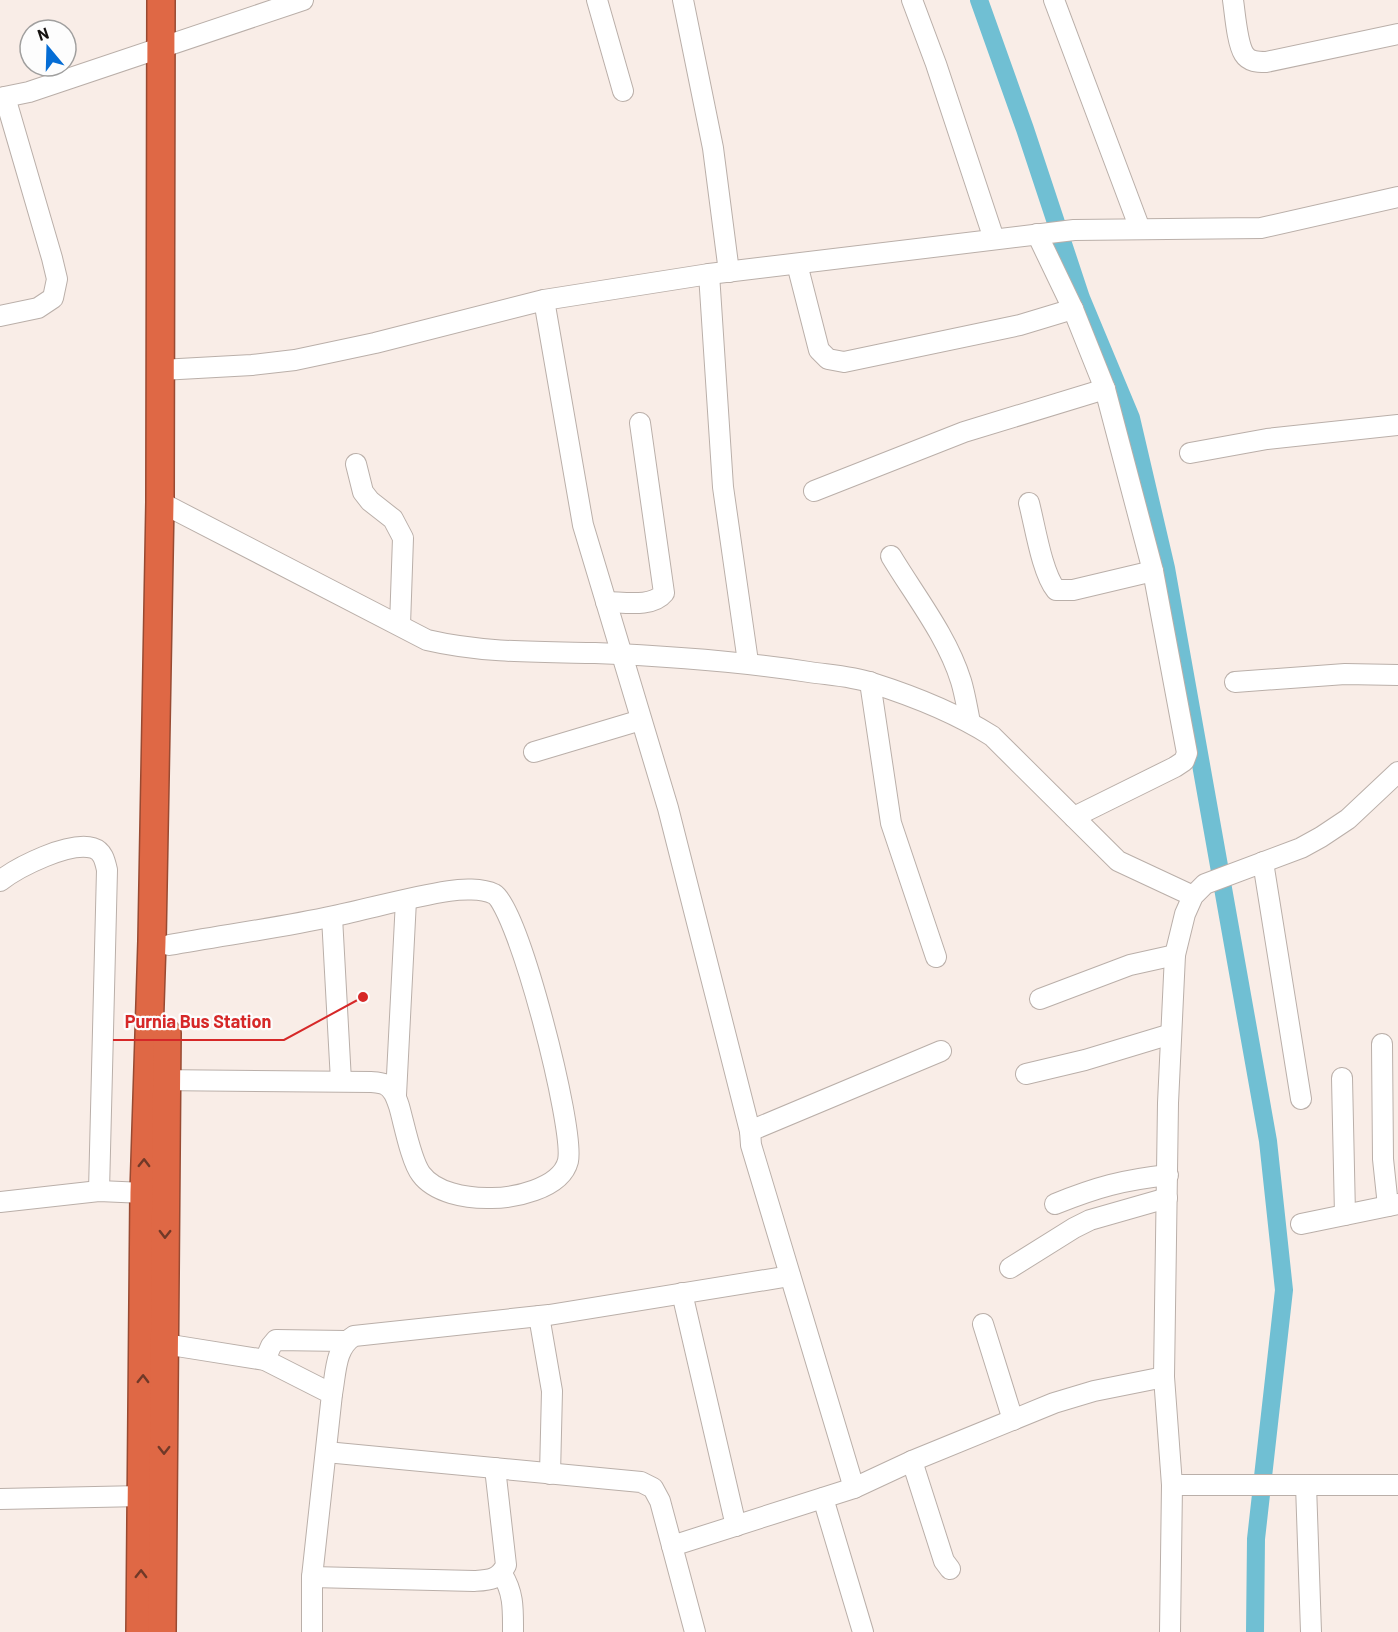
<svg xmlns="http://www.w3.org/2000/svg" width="1398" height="1632" font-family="Barlow,sans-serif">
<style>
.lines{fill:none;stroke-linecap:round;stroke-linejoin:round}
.canal{stroke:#70bfd3;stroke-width:18}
.minor-casing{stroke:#baafa9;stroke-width:22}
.highway-casing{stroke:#984a32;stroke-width:30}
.minor{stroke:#fff;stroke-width:20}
.highway{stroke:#df6845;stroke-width:27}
.oneway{stroke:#703928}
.leader{fill:none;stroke:#d62828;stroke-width:2}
.callout-dot{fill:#d62828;stroke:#fdfdfd;stroke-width:2}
.callout-label{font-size:18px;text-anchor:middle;font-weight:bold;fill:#d62828;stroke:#fdfdfd;stroke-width:4.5;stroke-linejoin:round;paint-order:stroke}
</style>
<rect width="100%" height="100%" fill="#f9ede7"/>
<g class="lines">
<!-- canal -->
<path class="canal" d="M979,0L1025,129L1081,298L1131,418L1166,568L1268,1141L1284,1290L1256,1539L1255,1632"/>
<defs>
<g id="minor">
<path d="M597,0L623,91"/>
<path d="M683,0L713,148L729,272"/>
<path d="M912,0L936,64L994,239"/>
<path d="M1054,0L1140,229"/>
<path d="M1233,0C1235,13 1237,43 1244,54C1249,62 1258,62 1266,62L1398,34"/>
<path d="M0,98L29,92L303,0"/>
<path d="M1037,234L1073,309L1105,389L1153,571L1187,753L1184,761L1175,767L1074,817"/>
<path d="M797,264L819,350L828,359L844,362L1020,325L1073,309"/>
<path d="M709,274L723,487L748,662"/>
<path d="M544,300L583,525L668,808L750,1131L751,1145L854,1488"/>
<path d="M0,316L38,308L53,298L57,279L52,258L5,97"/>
<path d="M161,370L252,365L295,360L375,343L544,300L709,274L1074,230L1261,228L1398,197"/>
<path d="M1190,453L1267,439L1398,425"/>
<path d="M356,464L363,492L370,501L393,519L403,538L400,625"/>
<path d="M814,491L964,432L1105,389"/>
<path d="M160,502L427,640C482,653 539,652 595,653C667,656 738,661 809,672C829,675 852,676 872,683C913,696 956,713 992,736L1118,861L1193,896"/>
<path d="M1029,503C1035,526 1042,573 1056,590H1073L1153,571"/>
<path d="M891,556C915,596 947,636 961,681C965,694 967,708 970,722"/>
<path d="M606,602C623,602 652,608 664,593L640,423"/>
<path d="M870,682L891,823L936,957"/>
<path d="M1235,682L1345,674L1398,675"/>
<path d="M534,752L641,720"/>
<path d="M1263,862L1301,1099"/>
<path d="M0,881C18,867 69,841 93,848C103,851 105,861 107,870L99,1191"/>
<path d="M332,917L341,1081"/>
<path d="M1040,999L1130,965L1175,955"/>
<path d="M1382,1044L1383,1159L1388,1206"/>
<path d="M1026,1074L1085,1060L1171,1034"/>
<path d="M1342,1078L1345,1215"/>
<path d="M155,1080L371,1082C375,1082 380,1083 384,1084C393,1088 396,1097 399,1106C404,1123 411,1161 421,1174C435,1193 466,1198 487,1198C512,1199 561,1189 568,1161C575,1128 518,907 494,894C482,888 461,889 449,891C410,897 372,908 334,916C279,928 224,935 169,945"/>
<path d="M396,1095L406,900"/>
<path d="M750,1131L941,1051"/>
<path d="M0,1202L99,1191L144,1193"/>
<path d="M1055,1204C1097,1187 1123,1180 1168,1175"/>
<path d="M1301,1224L1398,1204"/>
<path d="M1010,1268L1074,1228L1090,1220L1167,1198"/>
<path d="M682,1293L736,1526"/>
<path d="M539,1316L552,1391L550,1474"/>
<path d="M983,1324L1013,1420"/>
<path d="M152,1342L265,1360L332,1394L312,1577V1632"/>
<path d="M265,1360L271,1346L276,1340L345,1341"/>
<path d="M332,1394C336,1373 335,1347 354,1336L549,1315L790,1276"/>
<path d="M326,1452L641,1482L653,1488L660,1501L695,1632"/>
<path d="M912,1461L944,1561L950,1569"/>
<path d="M1172,1485H1398"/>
<path d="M1306,1485L1311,1632"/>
<path d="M823,1498L863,1632"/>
<path d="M0,1499L142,1496"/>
<path d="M672,1546L854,1488L912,1461L1054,1403L1094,1391L1164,1377"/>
<path d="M502,1574C514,1593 513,1610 513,1632"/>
<path d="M312,1577L474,1581C489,1580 499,1580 506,1565L495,1468"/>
<path d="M1170,1632L1172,1485L1164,1377L1168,1103L1175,955L1185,914L1193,896L1205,884L1301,848L1321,837L1348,819L1398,772"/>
</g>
<g id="highway">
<path d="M140,1632L144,1193L152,941L160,502L161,0"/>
<path d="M162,1632L167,1033"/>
</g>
</defs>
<!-- minor casing -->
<use href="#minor" class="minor-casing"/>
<!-- highway casing -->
<use href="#highway" class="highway-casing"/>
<!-- minor -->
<use href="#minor" class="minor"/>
<!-- highway -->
<use href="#highway" class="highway"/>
</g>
<!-- one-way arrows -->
<defs><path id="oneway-chevron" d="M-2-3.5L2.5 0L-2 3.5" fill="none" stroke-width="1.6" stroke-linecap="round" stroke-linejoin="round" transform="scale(1.5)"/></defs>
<g class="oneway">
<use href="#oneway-chevron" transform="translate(144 1163) rotate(-89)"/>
<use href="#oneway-chevron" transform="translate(165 1234) rotate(91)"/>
<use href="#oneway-chevron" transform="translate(143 1379) rotate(-89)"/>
<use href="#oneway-chevron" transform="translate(164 1450) rotate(90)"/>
<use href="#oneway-chevron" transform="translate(141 1574) rotate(-89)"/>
</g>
<!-- callouts -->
<path class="leader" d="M363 997L284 1040H113"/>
<circle class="callout-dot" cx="363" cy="997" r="6"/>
<g class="callout-label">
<text x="198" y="1028">Purnia Bus Station</text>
</g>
<!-- north arrow -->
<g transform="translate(48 48) rotate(341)"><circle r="28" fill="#fdfdfd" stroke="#a09f9e" stroke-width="1.5"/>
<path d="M0-4.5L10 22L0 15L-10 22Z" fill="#056dd5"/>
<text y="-9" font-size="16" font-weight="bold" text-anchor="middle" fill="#151210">N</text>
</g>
</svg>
